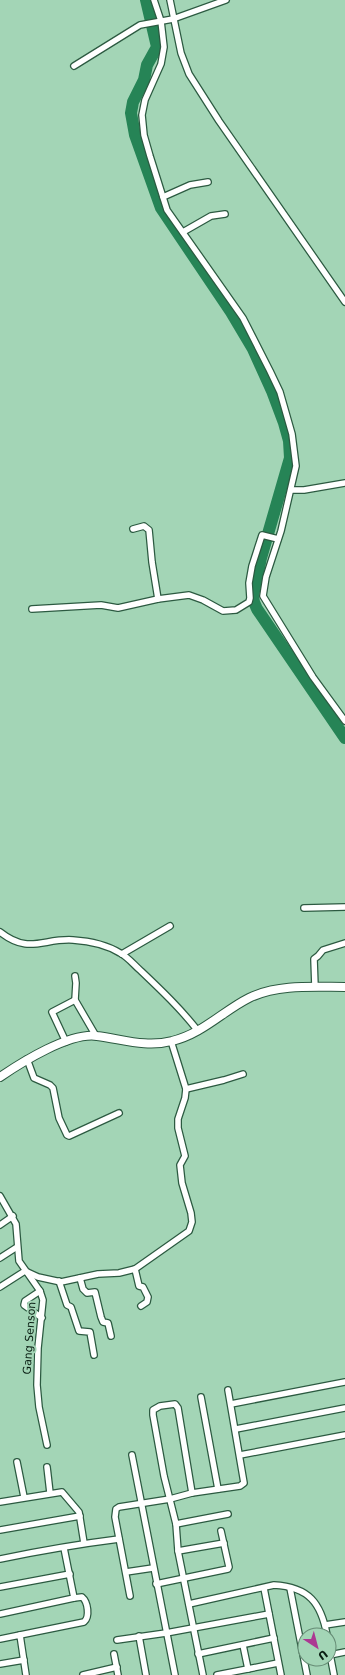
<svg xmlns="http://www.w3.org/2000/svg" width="345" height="1675" font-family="'DejaVu Sans',sans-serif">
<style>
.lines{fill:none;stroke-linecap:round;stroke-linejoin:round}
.river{stroke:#268456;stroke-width:12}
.street-casing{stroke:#2c5a41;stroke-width:8}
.secondary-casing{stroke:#2c5a41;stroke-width:10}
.street{stroke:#fff;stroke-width:5.5}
.secondary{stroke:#fff;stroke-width:8}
.labels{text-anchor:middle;stroke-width:4;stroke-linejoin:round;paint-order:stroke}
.street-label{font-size:11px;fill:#0a1e13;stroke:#a3d5b6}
</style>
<rect width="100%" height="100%" fill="#a3d5b6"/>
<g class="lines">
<!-- river -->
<path class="river" d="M146,0L157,47L147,65L144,80L133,102L131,113L135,135L161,208L231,312L253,349L272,391L284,423L289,441L290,458L261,558L253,596L254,602L257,609L345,738"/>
<defs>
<g id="street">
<path d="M154,0L161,21L164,47L161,64L145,100L142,115L144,135L150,156L167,210L243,318L270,371L280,392L292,434L296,466L281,531L266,577L263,596L313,677L345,721"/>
<path d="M170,0L181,53L189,74L219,121L345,302"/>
<path d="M74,66L140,25L173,19L226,0"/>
<path d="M163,197L190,185L208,182"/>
<path d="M183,232L211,216L225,214"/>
<path d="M291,490H304L345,483"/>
<path d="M133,529L144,526L149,530L152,562L158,599"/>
<path d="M32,609L101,605L118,608L158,599L189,595L203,600L223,611L236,610L249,602L250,598L249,583L252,566L262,535L278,539"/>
<path d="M304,908L345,907"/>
<path d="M0,932C29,955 43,938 73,940C88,941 107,945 120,953C128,957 134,965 141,971C161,990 181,1009 198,1031"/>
<path d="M122,954L170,926"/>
<path d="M75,976L76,983L75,1000L96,1036"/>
<path d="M315,987L314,959L318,956L323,950L345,943"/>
<path d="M66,1042L52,1012L75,1000"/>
<path d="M27,1059L34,1078L50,1085L53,1088L59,1118L67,1135L69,1136L119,1113"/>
<path d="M186,1089L224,1080L243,1074"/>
<path d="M0,1196L16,1224L19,1261L40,1291L43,1300L38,1348L37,1385L39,1407L47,1445"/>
<path d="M0,1225L13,1216"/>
<path d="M0,1258L17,1247"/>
<path d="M135,1269L139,1286L143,1287L148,1297L147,1302L141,1306"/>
<path d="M80,1278L83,1289L87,1293L95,1292L101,1317L103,1322L108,1323L111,1336"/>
<path d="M59,1281L67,1305L71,1307L79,1331L90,1332L94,1355"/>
<path d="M0,1287L25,1271L38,1277L61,1282L98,1274L119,1273L135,1269L189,1231L192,1222L191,1213L182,1183L180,1165L185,1156L178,1128V1119L185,1098L186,1089L171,1041"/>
<path d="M40,1291L25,1301L24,1305L42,1318"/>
<path d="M201,1397L218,1489"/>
<path d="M231,1404L345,1382"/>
<path d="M236,1429L345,1408"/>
<path d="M132,1455L175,1675"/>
<path d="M240,1455L345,1435"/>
<path d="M17,1462L24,1497"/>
<path d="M47,1467L50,1493"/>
<path d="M192,1493L178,1408L175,1404L160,1406L153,1410V1415L164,1476L176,1524L178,1551L203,1675"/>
<path d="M0,1502L62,1492L79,1512L84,1543"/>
<path d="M176,1524L228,1514"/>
<path d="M0,1530L80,1516"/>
<path d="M178,1551L224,1543"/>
<path d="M0,1559C39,1551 79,1544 119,1539"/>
<path d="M126,1572L153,1568"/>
<path d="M156,1584L228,1569L229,1567L221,1531"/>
<path d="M0,1587L70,1574"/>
<path d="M264,1588L281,1675"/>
<path d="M290,1588L307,1675"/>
<path d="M130,1596L115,1517L116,1509L119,1507L170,1499L192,1493L240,1486L244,1483L228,1390"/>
<path d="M189,1604L274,1585C309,1587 321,1603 327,1635"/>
<path d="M0,1614L74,1598L64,1548"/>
<path d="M325,1625L345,1622"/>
<path d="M20,1635L84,1622C90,1617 88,1602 82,1597L74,1598"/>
<path d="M139,1636L146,1675"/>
<path d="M0,1639L20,1635L26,1675"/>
<path d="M117,1640L166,1633L269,1614"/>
<path d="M243,1645L248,1669"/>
<path d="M329,1649L334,1675"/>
<path d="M114,1654L118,1675"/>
<path d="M198,1654L274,1638"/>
<path d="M330,1655L345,1652"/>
<path d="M0,1664L24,1660"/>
<path d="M83,1675L117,1667"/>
<path d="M217,1675L278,1663"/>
</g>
<path id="secondary" d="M0,1077C22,1062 70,1032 97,1036C122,1039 146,1048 172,1041C202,1034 223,1011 249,998C278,984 314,987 345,987"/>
</defs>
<!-- street casing -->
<use href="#street" class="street-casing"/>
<!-- secondary casing -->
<use href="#secondary" class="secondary-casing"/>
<!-- street -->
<use href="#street" class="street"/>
<!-- secondary -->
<use href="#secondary" class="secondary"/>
</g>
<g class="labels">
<!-- street labels -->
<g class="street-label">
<text transform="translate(29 1338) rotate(-86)" y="4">Gang Senson</text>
</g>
</g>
<!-- north arrow -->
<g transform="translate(317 1647) rotate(144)"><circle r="19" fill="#a3d5b6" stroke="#668c75"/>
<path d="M0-3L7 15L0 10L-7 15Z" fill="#ac3892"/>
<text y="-6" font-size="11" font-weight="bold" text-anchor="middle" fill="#0a1e13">U</text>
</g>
</svg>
